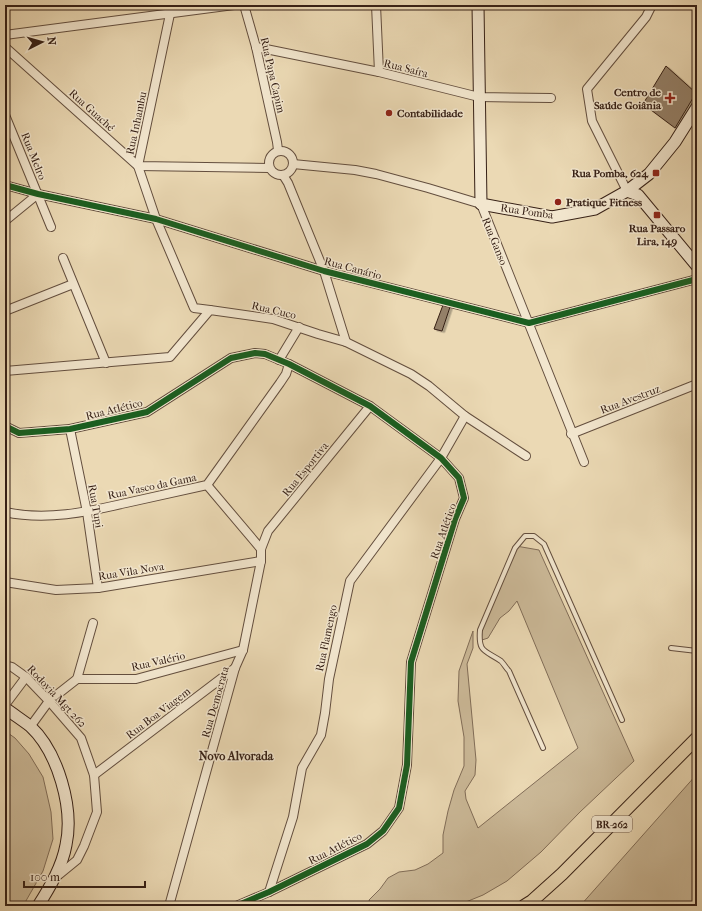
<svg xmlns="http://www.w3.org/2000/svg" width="702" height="911" font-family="'IM FELL French Canon',serif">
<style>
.green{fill:#ccba99;stroke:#816d58}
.building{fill:#948068;stroke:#362016;filter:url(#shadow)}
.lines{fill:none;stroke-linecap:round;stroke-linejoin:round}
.lane-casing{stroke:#634e3e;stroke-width:6}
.street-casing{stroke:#634e3e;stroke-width:10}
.secondary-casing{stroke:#362016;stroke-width:13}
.primary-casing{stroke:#362016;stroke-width:14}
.lane{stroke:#f2e6ce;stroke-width:4}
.street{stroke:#f2e6ce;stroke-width:8}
.secondary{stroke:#f2e6ce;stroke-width:11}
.primary{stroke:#ebd9b4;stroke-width:12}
.cycleway-casing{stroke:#f2e6ce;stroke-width:8}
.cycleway{stroke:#1b5e20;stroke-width:6}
.poi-dot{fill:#8f2418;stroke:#f2e6ce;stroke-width:1.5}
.labels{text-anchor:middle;stroke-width:3;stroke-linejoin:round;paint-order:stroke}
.shield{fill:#f2e6ce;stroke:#6e5b4d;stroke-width:1}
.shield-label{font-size:10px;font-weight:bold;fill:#362016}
.street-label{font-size:11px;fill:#362016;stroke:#f2e6ce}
.poi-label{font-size:11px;font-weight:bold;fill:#362016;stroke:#f2e6ce;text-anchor:end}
.neighbourhood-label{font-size:12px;font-weight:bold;fill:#362016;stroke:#f2e6ce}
</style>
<defs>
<filter id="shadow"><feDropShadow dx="2.5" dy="1.5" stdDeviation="0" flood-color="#0004"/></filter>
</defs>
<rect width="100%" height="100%" fill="#ebd9b4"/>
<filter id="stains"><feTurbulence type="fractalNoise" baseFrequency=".005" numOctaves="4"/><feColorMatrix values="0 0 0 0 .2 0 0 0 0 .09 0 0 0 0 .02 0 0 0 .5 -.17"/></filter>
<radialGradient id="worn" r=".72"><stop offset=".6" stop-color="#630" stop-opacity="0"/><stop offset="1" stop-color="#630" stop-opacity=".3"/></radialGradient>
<!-- green -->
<g class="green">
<path d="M516,546L539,550L634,761L580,812L541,852L507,881L483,895L456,906H371L369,900L380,889L388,878L399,872L415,870L428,864L443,853V835L448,811L454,790L464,766V737L458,701L459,671L473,631V648L467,664L476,760L475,775L465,791L466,799L478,828L578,748L517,601L509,611L500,618L488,638L479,641L480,630Z"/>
<path d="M5,731L15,738L29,754L43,777L51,812L53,839L43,871L23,906H5Z"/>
<path d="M697,774V906H580Z"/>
</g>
<!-- building -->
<g class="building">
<path d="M666,66L696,93L675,128L643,104Z"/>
<path d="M443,305L450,307L442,331L434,329Z"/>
</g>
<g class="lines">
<defs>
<g id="lane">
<path d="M671,648L697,651"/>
<path d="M543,748L509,671C506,668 504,664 501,661C485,650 478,653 480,630L515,548L525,536H534L544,544L622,720"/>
</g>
<g id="street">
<path d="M244,5L256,47L277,142L278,150"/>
<path d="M376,5L379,72"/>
<path d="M170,14L138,166L156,219L194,308L210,310"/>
<path d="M5,35L234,5"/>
<path d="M5,47L138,166L269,168"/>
<path d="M256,47L379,72L479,97L551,98"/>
<path d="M5,115L51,227"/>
<circle cx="281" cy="163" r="12"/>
<path d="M293,164L355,170L376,174L428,188L481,204L584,462"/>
<path d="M283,175L288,183L324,271L346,342"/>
<path d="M5,185L38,194L156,219L324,271L529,323L697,279"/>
<path d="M627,191L592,121L587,89L646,17L652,5"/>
<path d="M5,221L38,194"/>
<path d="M63,258L106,363"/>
<path d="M5,311L73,284"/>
<path d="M279,360L299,327"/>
<path d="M5,371L170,357L210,310L273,319L318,334L346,342L411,374L429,386L465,416L526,456"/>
<path d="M5,426L19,433L70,429L147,412L231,358L255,353L265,354L289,364L370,406L441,458L459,478L464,498L455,519L411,662L407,765L399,808L383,831L367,844L269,892L236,906"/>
<path d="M70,429L87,512L98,588"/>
<path d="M571,434L697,384"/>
<path d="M207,485L261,549"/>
<path d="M5,512C46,521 87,512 126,503C153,497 180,491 207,485L280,383L286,374L289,364"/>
<path d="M5,582L56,590L98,588L261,561"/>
<path d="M5,665L12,667L26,677L49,701L81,738L94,775L97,812L84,846L77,860L55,878"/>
<path d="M77,679H136L243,650"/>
<path d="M5,705L26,677"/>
<path d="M30,727L49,701L77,679L93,623"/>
<path d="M94,775L235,668"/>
<path d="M269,892L293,817L302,768L321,735L325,713L329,679L350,581L441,458L465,416"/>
<path d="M169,906L235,668L243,650L261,561V549L268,531L370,406"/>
</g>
<g id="secondary">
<path d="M478,5L481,204L552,217L595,209L627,191L649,174L675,142L697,107"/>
<path d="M627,191L638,195L697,266"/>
<path d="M5,708C13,714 22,720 30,726C58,752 74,808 66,845C62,867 50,887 38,906"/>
</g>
<path id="primary" d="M524,906L532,901L562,874L697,738"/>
</defs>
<!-- lane casing -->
<use href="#lane" class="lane-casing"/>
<!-- street casing -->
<use href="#street" class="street-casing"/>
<!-- secondary casing -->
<use href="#secondary" class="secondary-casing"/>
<!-- primary casing -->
<use href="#primary" class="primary-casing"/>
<!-- lane -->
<use href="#lane" class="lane"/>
<!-- street -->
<use href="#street" class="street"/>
<!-- secondary -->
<use href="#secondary" class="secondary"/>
<!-- primary -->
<use href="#primary" class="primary"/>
<defs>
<g id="cycleway">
<path d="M5,185L38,194L156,219L324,271L529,323L697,279"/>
<path d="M5,426L19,433L70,429L147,412L231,358L255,353L265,354L289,364L370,406L441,458L459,478L464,498L455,519L411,662L407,765L399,808L383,831L367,844L269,892L236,906"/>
</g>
</defs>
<!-- cycleway casing -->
<use href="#cycleway" class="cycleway-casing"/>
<!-- cycleway -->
<use href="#cycleway" class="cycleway"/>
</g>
<!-- markers -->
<g class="poi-dot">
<path d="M668 92h4v4h4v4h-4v4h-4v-4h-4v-4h4z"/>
<circle cx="389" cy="113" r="4"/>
<rect x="652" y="169" width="8" height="8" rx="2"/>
<circle cx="558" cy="202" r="4"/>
<rect x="653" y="211" width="8" height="8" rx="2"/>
</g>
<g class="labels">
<!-- shield labels -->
<rect class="shield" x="592" y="816" width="40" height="16" rx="3"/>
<g class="shield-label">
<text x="612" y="828">BR-262</text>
</g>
<!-- street labels -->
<g class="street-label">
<text transform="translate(406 68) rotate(14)" y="4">Rua Saíra</text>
<text transform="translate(273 75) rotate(77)" y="4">Rua Papa Capim</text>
<text transform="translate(92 110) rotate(42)" y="4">Rua Guaché</text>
<text transform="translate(136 123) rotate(-78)" y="4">Rua Inhambu</text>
<text transform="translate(34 156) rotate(68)" y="4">Rua Melro</text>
<text transform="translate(527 211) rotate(8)" y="4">Rua Pomba</text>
<text transform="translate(495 241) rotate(68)" y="4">Rua Ganso</text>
<text transform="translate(353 268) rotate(15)" y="4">Rua Canário</text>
<text transform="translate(274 310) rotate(13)" y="4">Rua Cuco</text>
<text transform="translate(630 399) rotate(-21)" y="4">Rua Avestruz</text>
<text transform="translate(114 409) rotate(-14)" y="4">Rua Atlético</text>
<text transform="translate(305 469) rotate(-51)" y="4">Rua Esportiva</text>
<text transform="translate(152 486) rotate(-12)" y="4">Rua Vasco da Gama</text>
<text transform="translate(96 506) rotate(80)" y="4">Rua Tupi</text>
<text transform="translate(443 531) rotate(-71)" y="4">Rua Atlético</text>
<text transform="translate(131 571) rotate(-9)" y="4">Rua Vila Nova</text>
<text transform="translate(326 638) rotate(-78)" y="4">Rua Flamengo</text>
<text transform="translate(158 661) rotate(-13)" y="4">Rua Valério</text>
<text transform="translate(57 696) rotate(47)" y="4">Rodovia Mgt 262</text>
<text transform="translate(215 702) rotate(-74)" y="4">Rua Democrata</text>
<text transform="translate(158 713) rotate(-37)" y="4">Rua Boa Viagem</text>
<text transform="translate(335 848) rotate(-27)" y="4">Rua Atlético</text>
</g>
<!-- poi labels -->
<g class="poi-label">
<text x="661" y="96">Centro de<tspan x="661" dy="13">Saúde Goiânia</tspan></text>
<text x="397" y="117" text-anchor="start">Contabilidade</text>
<text x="648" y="177">Rua Pomba, 624</text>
<text x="566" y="206" text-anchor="start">Pratique Fitness</text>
<text x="657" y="232" text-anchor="middle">Rua Passaro<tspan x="657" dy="13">Lira, 149</tspan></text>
</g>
<!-- neighbourhood labels -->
<g class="neighbourhood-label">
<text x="236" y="760">Novo Alvorada</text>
</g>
</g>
<!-- margin -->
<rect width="702" height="911" fill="none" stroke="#ebd9b4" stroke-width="20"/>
<rect x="6" y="6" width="690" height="899" fill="none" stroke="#362016" stroke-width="2"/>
<rect x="10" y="10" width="682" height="891" fill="none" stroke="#362016"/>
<!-- north arrow -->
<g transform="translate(42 42) rotate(84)" stroke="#f2e6ce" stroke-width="3" paint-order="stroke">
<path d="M0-3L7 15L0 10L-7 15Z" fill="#362016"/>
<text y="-6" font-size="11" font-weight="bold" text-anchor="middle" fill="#362016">N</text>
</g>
<!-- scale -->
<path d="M24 881v6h121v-6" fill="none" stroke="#362016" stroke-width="2"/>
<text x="30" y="881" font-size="12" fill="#362016" stroke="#f2e6ce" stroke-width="3" paint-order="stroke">100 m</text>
<rect width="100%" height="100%" filter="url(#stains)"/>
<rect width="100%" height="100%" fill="url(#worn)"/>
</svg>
